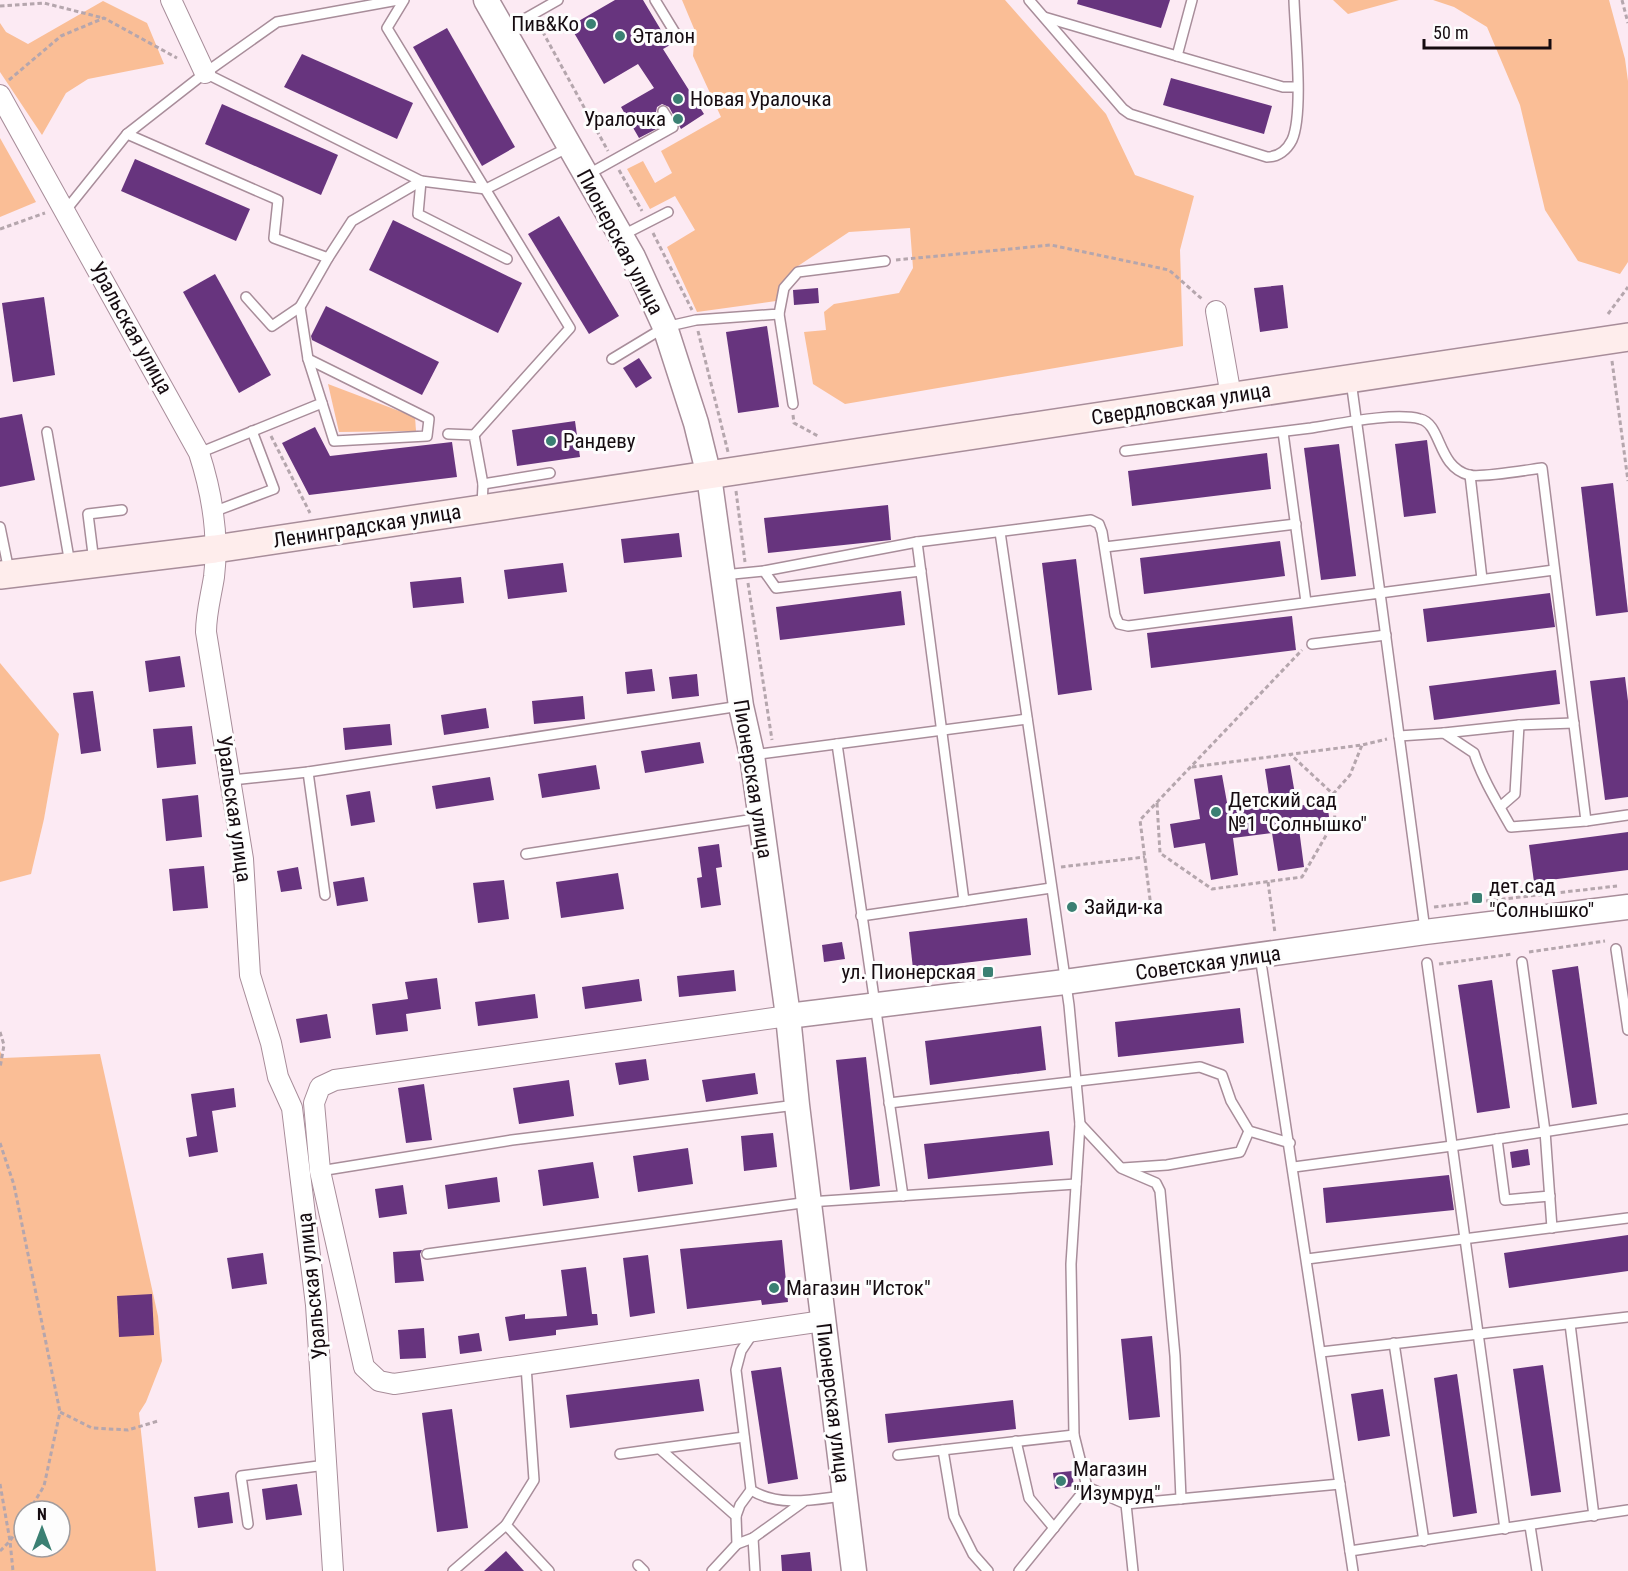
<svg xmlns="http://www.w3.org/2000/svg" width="1628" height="1571" font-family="'Roboto Condensed',sans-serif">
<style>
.green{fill:#fabe96;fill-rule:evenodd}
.building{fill:#67347e}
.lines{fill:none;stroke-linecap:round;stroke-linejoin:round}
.service-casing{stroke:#a88d9a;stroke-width:12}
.minor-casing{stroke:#a88d9a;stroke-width:22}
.tertiary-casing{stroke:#a88d9a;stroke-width:27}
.secondary-casing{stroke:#a88d9a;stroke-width:30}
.path{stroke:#b5a6ad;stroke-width:3;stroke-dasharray:4.5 3;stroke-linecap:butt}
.service{stroke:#fff;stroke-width:9}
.minor{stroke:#fff;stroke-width:20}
.tertiary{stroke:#fff;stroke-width:24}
.secondary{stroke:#feedec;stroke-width:27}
.poi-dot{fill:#3b8073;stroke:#fdfdfd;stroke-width:2}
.labels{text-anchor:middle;stroke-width:6;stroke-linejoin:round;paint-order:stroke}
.poi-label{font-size:21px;fill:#150b10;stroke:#fdfdfd;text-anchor:start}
.street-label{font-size:21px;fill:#150b10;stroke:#fdfdfd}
</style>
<rect width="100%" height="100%" fill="#fceaf3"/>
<!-- green -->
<g class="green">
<path d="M682,0H1005L1106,114L1135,175L1194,196L1180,250L1183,346L845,404L813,384L804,332L826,330L824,312L834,304L899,293L913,268L910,228L849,232L798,266L776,301L697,312L667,247L695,230L675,196L650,209L627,169L643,161L655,183L672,173L661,151L721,117L693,56L695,31Z"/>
<path d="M1333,0H1399L1348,14Z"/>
<path d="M1433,0H1609L1625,59L1628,81V262L1620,274L1578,261L1545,210L1520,105L1487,27L1454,7Z"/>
<path d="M103,1L147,23L164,64L88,79L66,93L42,135L0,72V23L6,32L28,44Z"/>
<path d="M0,138L36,202L0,217Z"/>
<path d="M328,384L415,417L416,431L339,432Z"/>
<path d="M0,663L59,734L44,819L31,874L0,882Z"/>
<path d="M0,1051L3,1058L100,1054L158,1316L162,1361L146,1402L139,1413L156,1571H0ZM24,1511H60V1547H24Z"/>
</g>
<!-- building -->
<g class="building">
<path d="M615,0H643L670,45L663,49L704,114L681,129L669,107L662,104L657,107L656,112L664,125L639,138L621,107L654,88L638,64L604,84L570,26Z"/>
<path d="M1078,0H1170L1161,28L1077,4Z"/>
<path d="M447,28L515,147L482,166L413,47Z"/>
<path d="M302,54L413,103L397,139L284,87Z"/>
<path d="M1171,78L1272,106L1264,134L1163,105Z"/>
<path d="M222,104L338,155L321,195L205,144Z"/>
<path d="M135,159L250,209L236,241L121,191Z"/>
<path d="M559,216L619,316L589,334L528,234Z"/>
<path d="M393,220L522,283L498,333L369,270Z"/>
<path d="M215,274L271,375L239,393L183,292Z"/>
<path d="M1283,285L1288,328L1260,332L1254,288Z"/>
<path d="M818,288L819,303L794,305L793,290Z"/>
<path d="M44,297L55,375L13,382L2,303Z"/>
<path d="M326,306L439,362L422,395L312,340L311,336Z"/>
<path d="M767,326L779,407L738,413L726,332Z"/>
<path d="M639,358L652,378L636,388L623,368Z"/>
<path d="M22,414L35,480L0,487V418Z"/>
<path d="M575,421L580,457L517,466L512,430Z"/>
<path d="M315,427L330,456L452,442L457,477L309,495L282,443Z"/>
<path d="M1427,440L1436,513L1404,517L1395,444Z"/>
<path d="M1339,444L1356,576L1321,580L1304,448Z"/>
<path d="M1267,453L1271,489L1132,506L1128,471Z"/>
<path d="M1613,483L1628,612L1596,616L1581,487Z"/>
<path d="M888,505L891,540L768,553L764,518Z"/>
<path d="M679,533L682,557L624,563L621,539Z"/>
<path d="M1280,541L1285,576L1144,594L1140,558Z"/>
<path d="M1076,559L1092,690L1058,695L1042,563Z"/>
<path d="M563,563L567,592L508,599L504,570Z"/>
<path d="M461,577L464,603L413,608L410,582Z"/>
<path d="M901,591L905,625L780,640L776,607Z"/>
<path d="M1550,593L1555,627L1427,642L1423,609Z"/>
<path d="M1292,616L1296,650L1151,668L1147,633Z"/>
<path d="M180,656L185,687L149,692L145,661Z"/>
<path d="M652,669L655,691L627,694L625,672Z"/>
<path d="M1556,670L1560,704L1434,720L1429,686Z"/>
<path d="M697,674L699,696L672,699L669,677Z"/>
<path d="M1625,677L1628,701V797L1605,800L1590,681Z"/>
<path d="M93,691L101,751L81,754L73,693Z"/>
<path d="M583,696L585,719L534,724L532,701Z"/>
<path d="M486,708L489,728L444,735L441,715Z"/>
<path d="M390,724L392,745L345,750L343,728Z"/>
<path d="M192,726L196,764L157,768L153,729Z"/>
<path d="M700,742L704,763L645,773L641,751Z"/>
<path d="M596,765L600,789L542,798L538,774Z"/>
<path d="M1290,765L1297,806L1327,802L1330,824L1299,829L1304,867L1278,871L1272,833L1233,838L1238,875L1211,880L1205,843L1174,848L1170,824L1200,819L1194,779L1222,775L1228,808L1270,802L1265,769Z"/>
<path d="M490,777L494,800L436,809L432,786Z"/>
<path d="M370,791L375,822L351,826L346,795Z"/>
<path d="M198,795L202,837L166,841L162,799Z"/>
<path d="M1628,832V870L1534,882L1529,845Z"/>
<path d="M719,844L722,867L716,868L721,905L701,908L697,878L702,877L698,847Z"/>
<path d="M204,866L208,908L173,911L169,869Z"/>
<path d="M298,867L302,889L281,892L277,871Z"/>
<path d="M618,873L624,909L561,918L556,882Z"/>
<path d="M364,877L368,901L337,906L333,882Z"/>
<path d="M504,880L509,919L478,923L473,883Z"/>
<path d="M1027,918L1031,955L913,969L909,932Z"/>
<path d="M842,942L845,959L824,962L822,945Z"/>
<path d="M1578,966L1597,1104L1572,1108L1552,970Z"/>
<path d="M734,970L736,991L679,997L677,976Z"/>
<path d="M437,978L441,1009L406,1014L408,1031L376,1035L372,1004L408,999L405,982Z"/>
<path d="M639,979L642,1001L585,1009L582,987Z"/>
<path d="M1492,980L1510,1108L1477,1113L1458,985Z"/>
<path d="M535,994L538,1018L478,1026L475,1002Z"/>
<path d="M1240,1008L1244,1043L1118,1057L1115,1022Z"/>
<path d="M327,1014L331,1038L300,1043L296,1019Z"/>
<path d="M1041,1026L1046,1070L930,1085L925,1041Z"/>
<path d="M866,1057L880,1186L850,1190L836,1060Z"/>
<path d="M646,1059L649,1080L619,1085L615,1063Z"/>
<path d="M755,1073L758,1094L706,1102L702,1080Z"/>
<path d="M569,1080L574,1116L519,1124L513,1088Z"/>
<path d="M424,1084L432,1140L406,1143L398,1088Z"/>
<path d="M234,1088L236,1107L212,1111L218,1152L189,1157L186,1138L197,1136L191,1094Z"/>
<path d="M1049,1131L1053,1165L928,1179L924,1144Z"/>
<path d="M773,1133L777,1167L744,1171L741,1136Z"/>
<path d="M688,1148L693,1184L638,1192L633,1156Z"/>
<path d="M1528,1149L1530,1165L1512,1168L1510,1152Z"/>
<path d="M593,1162L599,1198L543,1206L538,1170Z"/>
<path d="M1449,1175L1454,1210L1326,1223L1323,1188Z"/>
<path d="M497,1177L500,1202L448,1209L445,1185Z"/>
<path d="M403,1185L407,1214L379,1218L375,1189Z"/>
<path d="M1628,1235V1271L1509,1288L1504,1253Z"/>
<path d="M782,1240L788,1302L762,1305L761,1300L687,1309L680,1249Z"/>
<path d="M422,1250L420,1254L424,1281L395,1283L393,1252Z"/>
<path d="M263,1253L267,1284L232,1289L227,1258Z"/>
<path d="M648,1255L655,1313L630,1317L623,1258Z"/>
<path d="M586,1267L592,1314H597L598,1325L556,1330V1335L509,1341L505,1317L525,1314V1319L567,1316L561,1270Z"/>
<path d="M152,1294L154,1335L119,1337L117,1296Z"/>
<path d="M424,1328L426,1358L400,1359L398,1330Z"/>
<path d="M479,1333L482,1351L460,1354L458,1336Z"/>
<path d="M1152,1336L1160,1417L1129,1420L1121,1339Z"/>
<path d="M1543,1365L1561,1492L1531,1496L1513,1369Z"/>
<path d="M781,1367L798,1479L768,1484L751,1371Z"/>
<path d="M1457,1374L1477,1513L1453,1517L1434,1378Z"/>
<path d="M699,1379L704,1411L570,1428L566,1395Z"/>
<path d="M1383,1389L1390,1436L1358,1441L1351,1394Z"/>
<path d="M1013,1400L1016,1429L888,1443L885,1414Z"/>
<path d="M452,1409L468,1528L437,1532L422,1413Z"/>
<path d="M1072,1471L1074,1486L1055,1489L1053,1473Z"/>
<path d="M297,1484L302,1515L266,1520L262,1489Z"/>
<path d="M229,1492L233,1523L198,1528L194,1497Z"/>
<path d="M506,1551L524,1571H484Z"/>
<path d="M810,1552L812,1571H782L781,1555Z"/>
</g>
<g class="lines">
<defs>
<g id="service">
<path d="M404,0L387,28L570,328L474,435"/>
<path d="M655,0L677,36"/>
<path d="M1029,0L1123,109L1130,114L1267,157C1278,157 1287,150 1292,140C1304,113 1295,32 1294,0"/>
<path d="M1192,0L1177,56L1283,87H1297"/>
<path d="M1044,17L1177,56"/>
<path d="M505,30L558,0"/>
<path d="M205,73L421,181L418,214L507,259"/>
<path d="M127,134L278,200L274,238L328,258"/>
<path d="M587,175L673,127L663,111"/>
<path d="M66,210L127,134L205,73L277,22L398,0"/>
<path d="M623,235L668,212"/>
<path d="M246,297L272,326L300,307"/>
<path d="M779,314L793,404"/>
<path d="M308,359L429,419L427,436L334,441L322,403"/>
<path d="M612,359L665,327L696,320L779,314L784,288L798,272L885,261"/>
<path d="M1351,381L1380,593L1554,570"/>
<path d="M47,432L70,564"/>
<path d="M1283,432L1306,602"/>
<path d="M448,434L474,435L483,484L482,507"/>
<path d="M1125,451C1187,443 1249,436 1311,428C1338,424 1394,412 1420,419C1442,424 1437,467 1469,475C1480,478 1527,470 1542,468L1586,821L1511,827C1498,804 1482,778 1474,753L1444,733L1399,736"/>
<path d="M199,453L322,403L308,359L300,307L328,258L352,221L421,181L486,189L569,147"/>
<path d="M1470,475L1482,579"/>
<path d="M483,484L550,473"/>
<path d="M213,512L274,489L252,431"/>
<path d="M0,527L9,571"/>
<path d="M1000,532L1069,1005L1080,1124L1071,1264L1074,1435L1087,1487L1126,1504L1133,1571"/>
<path d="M917,542L964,901L1051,888"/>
<path d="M1105,547L1296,524"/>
<path d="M94,562L88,514L122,510"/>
<path d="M764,571L776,588L921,571"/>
<path d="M723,575L764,571L917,542L1091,520L1099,524L1102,532L1115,615L1119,624L1128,626L1380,593L1425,930"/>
<path d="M1312,644L1386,635"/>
<path d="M1444,733L1519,725L1574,723"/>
<path d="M837,744L903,1196"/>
<path d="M752,755L1027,719"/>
<path d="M308,772L325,895"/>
<path d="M232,780L308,772L740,706"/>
<path d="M1500,807L1515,794L1519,725"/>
<path d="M1586,821L1628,815"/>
<path d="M526,854L761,818"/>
<path d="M861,916L964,901"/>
<path d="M1616,949L1628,1030"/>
<path d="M1260,956L1353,1571"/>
<path d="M1522,962L1545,1131L1552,1228"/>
<path d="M1427,963L1505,1529"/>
<path d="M889,1103L1200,1067L1222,1075L1231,1101L1249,1131L1290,1143"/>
<path d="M1080,1124L1121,1168L1156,1183L1160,1191L1175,1356L1181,1499"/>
<path d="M1497,1139L1505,1200L1550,1196"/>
<path d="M1294,1167L1452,1146L1628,1119"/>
<path d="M1123,1168L1167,1165L1240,1152L1249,1131"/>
<path d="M320,1171L512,1140L796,1105"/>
<path d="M427,1254L809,1202L1076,1184"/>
<path d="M1307,1259L1628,1218"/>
<path d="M1570,1324L1594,1516"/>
<path d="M753,1333L741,1351L736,1370L751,1490C778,1507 812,1500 842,1496"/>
<path d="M1394,1343L1424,1541"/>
<path d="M1321,1352L1628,1317"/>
<path d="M526,1366L534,1480L506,1525L549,1571"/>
<path d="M1016,1441L1029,1498L1054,1528"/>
<path d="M660,1449L736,1516L737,1544L712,1571"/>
<path d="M943,1450L954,1516L973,1554L988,1571"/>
<path d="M620,1454L744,1437"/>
<path d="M898,1455L1074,1435"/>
<path d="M1126,1504L1340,1484"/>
<path d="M736,1516L740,1505L751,1490"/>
<path d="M248,1524L241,1476L326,1465"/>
<path d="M1530,1526L1537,1571"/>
<path d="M753,1538L755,1571"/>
<path d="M737,1544L753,1538L803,1502"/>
<path d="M1350,1551L1628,1510"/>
<path d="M638,1565L644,1571"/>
<path d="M453,1571L506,1525"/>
<path d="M1019,1571L1087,1487"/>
</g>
<g id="minor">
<path d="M171,0L205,73"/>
<path d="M0,95L199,453C212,493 219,535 214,577C211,596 206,613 206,632L243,859L250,975L271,1043L278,1077L292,1108L316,1305L333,1571"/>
<path d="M1216,311L1231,396"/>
<path d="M788,1016L335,1080L320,1087L314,1103L320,1171L364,1367L379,1381L394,1384L823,1321"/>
</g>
<g id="tertiary">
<path d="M486,0L633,257L665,327L696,423L709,476L741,706L752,755L788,1016L797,1105L854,1571"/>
<path d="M788,1016L1065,982L1425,932L1628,907"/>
</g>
<path id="secondary" d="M0,575L215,549L1628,337"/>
</defs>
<!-- service casing -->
<use href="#service" class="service-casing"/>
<!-- minor casing -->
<use href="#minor" class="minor-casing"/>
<!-- tertiary casing -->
<use href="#tertiary" class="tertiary-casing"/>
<!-- secondary casing -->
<use href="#secondary" class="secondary-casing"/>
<!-- path -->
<g class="path">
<path d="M1622,0L1628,23"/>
<path d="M0,6L44,3L103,18"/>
<path d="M539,25L608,151"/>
<path d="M9,80L61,36L104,18L177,58"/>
<path d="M619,170L642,211"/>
<path d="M0,229L45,213"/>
<path d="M653,233L692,310"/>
<path d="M896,260L1051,245L1169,270L1202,299"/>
<path d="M1608,314L1628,287"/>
<path d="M698,331L728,452"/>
<path d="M1612,361L1628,481"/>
<path d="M793,415L794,423L818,436"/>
<path d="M271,436L310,513"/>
<path d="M736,491L745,562"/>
<path d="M748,583L772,740"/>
<path d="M1192,767L1362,745L1387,739"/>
<path d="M1333,794L1350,775L1362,745"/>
<path d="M1157,803L1160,853L1212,889L1302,877L1335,820L1333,794L1290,754"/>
<path d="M1061,867L1145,857"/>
<path d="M1268,882L1275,933"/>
<path d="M1434,907L1617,886"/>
<path d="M1152,915L1140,820L1302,650"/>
<path d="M1529,952L1605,941"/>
<path d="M1439,964L1513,954"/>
<path d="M0,1032L4,1045L0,1068"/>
<path d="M0,1143L14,1185L60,1412"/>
<path d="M0,1484L10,1541L13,1571"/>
<path d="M29,1511L44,1486L60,1412L92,1428L128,1430L158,1421"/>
<path d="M0,1551L10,1541L24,1519"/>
</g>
<!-- service -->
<use href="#service" class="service"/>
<!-- minor -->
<use href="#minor" class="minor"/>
<!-- tertiary -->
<use href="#tertiary" class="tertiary"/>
<!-- secondary -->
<use href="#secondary" class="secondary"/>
</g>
<!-- markers -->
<g class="poi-dot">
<circle cx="591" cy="24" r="6"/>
<circle cx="620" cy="36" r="6"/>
<circle cx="678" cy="99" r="6"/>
<circle cx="678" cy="119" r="6"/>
<circle cx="551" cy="441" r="6"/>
<circle cx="1216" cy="812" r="6"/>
<rect x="1471" y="892" width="12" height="12" rx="3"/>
<circle cx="1072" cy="907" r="6"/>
<rect x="982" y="966" width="12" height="12" rx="3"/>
<circle cx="774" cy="1288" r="6"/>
<circle cx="1061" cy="1481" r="6"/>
</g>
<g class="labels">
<!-- poi labels -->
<g class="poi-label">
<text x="579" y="31" text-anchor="end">Пив&amp;Ко</text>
<text x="632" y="43">Эталон</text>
<text x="690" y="106">Новая Уралочка</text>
<text x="666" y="126" text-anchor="end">Уралочка</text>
<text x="563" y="448">Рандеву</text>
<text x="1228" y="807">Детский сад<tspan x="1228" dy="24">№1 "Солнышко"</tspan></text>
<text x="1489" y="893">дет.сад<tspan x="1489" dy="24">"Солнышко"</tspan></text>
<text x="1084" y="914">Зайди-ка</text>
<text x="976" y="979" text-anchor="end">ул. Пионерская</text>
<text x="786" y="1295">Магазин "Исток"</text>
<text x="1073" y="1476">Магазин<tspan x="1073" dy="24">"Изумруд"</tspan></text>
</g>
<!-- street labels -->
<g class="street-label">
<text transform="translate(620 242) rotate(62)" y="7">Пионерская улица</text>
<text transform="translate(131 328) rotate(61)" y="7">Уральская улица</text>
<text transform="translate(1181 404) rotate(-9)" y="7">Свердловская улица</text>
<text transform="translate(367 526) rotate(-9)" y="7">Ленинградская улица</text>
<text transform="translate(753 779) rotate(81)" y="7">Пионерская улица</text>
<text transform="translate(234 809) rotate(82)" y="7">Уральская улица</text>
<text transform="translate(1208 963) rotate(-8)" y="7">Советская улица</text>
<text transform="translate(312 1286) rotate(-96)" y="7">Уральская улица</text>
<text transform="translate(833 1403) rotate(83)" y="7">Пионерская улица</text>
</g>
</g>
<!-- north arrow -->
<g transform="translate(42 1529)"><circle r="28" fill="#fdfdfd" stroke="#a09c9e" stroke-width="1.5"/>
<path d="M0-4.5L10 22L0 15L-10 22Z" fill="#3b8073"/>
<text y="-9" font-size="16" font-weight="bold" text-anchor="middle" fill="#150b10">N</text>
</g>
<!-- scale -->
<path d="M1424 39v9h126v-9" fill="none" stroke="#150b10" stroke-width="3"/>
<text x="1433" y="39" font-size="18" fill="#150b10" stroke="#fdfdfd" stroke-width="4.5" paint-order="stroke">50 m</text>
</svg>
